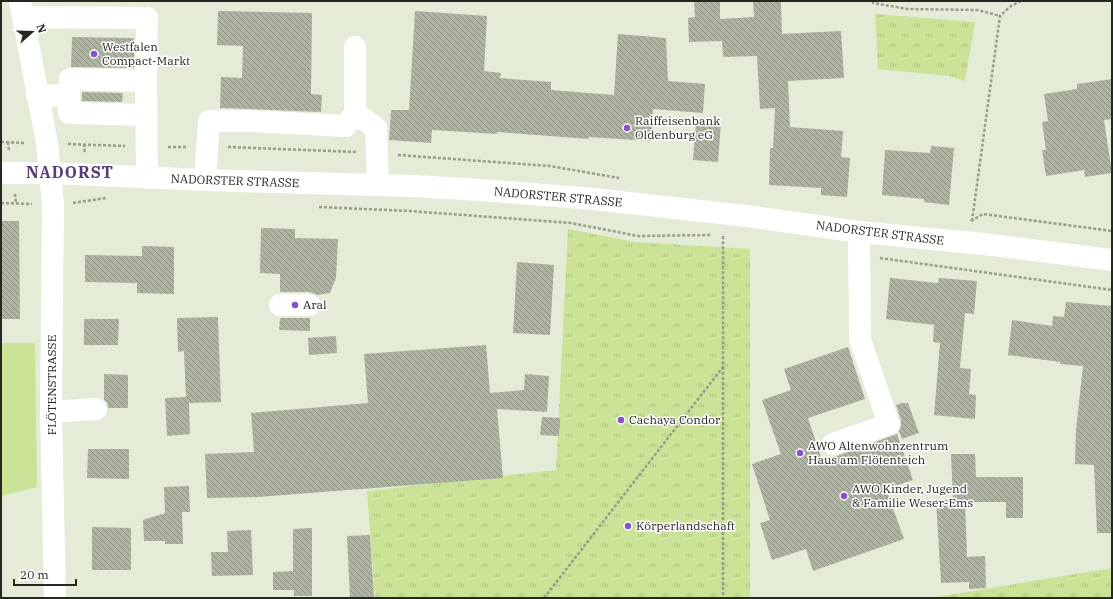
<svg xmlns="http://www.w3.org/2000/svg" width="1113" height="599" font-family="'IBM Plex Serif',serif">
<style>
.grass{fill:#cbe396}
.park{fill:url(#park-tufts)}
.building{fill:url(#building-back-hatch)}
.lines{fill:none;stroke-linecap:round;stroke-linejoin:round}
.path{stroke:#979c8d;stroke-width:2.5;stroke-dasharray:3 2;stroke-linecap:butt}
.minor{stroke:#fff;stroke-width:22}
.poi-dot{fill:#8951c8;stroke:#fff;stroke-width:1.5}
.labels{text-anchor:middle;stroke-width:3;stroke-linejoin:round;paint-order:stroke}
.poi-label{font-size:12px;fill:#252720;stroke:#fff;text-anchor:start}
.street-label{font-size:12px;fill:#252720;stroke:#fff}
.district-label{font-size:16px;font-weight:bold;letter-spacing:1px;fill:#563c77;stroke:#fff}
</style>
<defs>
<pattern id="park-tufts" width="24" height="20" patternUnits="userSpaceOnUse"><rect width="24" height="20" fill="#cbe396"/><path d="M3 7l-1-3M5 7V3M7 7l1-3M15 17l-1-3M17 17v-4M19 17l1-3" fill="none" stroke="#aec381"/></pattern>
<pattern id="building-back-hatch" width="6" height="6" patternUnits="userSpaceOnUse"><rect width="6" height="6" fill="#aeb4a2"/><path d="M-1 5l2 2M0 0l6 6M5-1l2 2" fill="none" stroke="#8d9284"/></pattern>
</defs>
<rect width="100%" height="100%" fill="#e4ebd7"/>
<!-- grass -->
<path class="grass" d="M1,343H35L37,487L1,496Z"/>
<!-- park -->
<g class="park">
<path d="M875,14L975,22L965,81L949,76L878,69Z"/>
<path d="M568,229L635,242L750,249V598H375L367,491L556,470Z"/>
<path d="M1112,568V598H930Z"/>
</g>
<!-- building -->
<g class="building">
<path d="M694,1H720V19L754,17L753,1H781L782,34L841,31L844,78L788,81L790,127L843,131L841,157L850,158L847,197L821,195V188L769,185L770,148H773L775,108L760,109L757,56L723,57L722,41L689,42L688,18L695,17Z"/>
<path d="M218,11L312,13L311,94L322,95L321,112L251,109L220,108L221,77L242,78L243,46L217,45Z"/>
<path d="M415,11L487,16L484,71L501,73L500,78L551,82V90L614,95L618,34L666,38L668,81L705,84L703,113L653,109L651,141L589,137L588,139L497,132V134L432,130L431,143L389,140L391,110H409Z"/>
<path d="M72,37L134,38V68L71,67Z"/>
<path d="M1112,79V119L1104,120L1112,173L1085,177L1084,170L1046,176L1042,150H1046L1042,122L1048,121L1044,94L1077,89V84Z"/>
<path d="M82,92L123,93L122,102L82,101Z"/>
<path d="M696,121L721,123L718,162L693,160Z"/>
<path d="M931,146L954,148L949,205L924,202V199L882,195L885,150L930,153Z"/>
<path d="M1,221H19L20,319H1Z"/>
<path d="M261,228L295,229V238L338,239L336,278L330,293L317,295L310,292H280V274L260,273Z"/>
<path d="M142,246L174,247V294L137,293V283L85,282V255L142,256Z"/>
<path d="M517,262L554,265L550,335L513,333Z"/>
<path d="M890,278L938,283L939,278L977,281L974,314L965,313L960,368L971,369L969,394L976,395L975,419L934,415L940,343L933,342L934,325L886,319Z"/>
<path d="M1066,302L1112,306V533H1097L1094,465L1075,464L1076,430L1083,366L1060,364V362L1008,355L1012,320L1052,326L1053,316L1064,317Z"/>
<path d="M218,317L221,402L189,403L190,434L167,436L165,398L186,397L184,351L178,352L177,318Z"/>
<path d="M280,318H310V331L279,330Z"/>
<path d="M84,319H119L118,345H84Z"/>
<path d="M336,336L337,353L309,355L308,338Z"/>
<path d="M486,345L490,393L524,390L525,374L549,376L547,412L497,409L503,478L258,497L207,498L205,454L254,452L251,413L368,403L364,354Z"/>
<path d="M848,347L865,399L808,418L822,460L837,456L897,434L913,480L886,489L904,539L813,571L806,549L772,560L760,523L770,520L752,464L781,454L762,400L791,390L784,369Z"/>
<path d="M104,374L128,375V408H108L107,402L104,400Z"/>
<path d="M902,403H908L919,433L902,439L899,431L901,426V420L896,405Z"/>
<path d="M542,417L560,418L559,436L540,435Z"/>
<path d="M88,449H129V479L87,478Z"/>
<path d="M951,454H975L976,477H1023V518H1006V502H965L967,557L985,556L986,588L969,589V582L941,583L936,500H953Z"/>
<path d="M189,486L190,512H182L183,544H165V541H144L143,520L165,513L164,487Z"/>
<path d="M92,527L131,528V570H92Z"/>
<path d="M312,528V596H294V590H273V572L293,571V529Z"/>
<path d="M251,530L253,575L212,576L211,552H228L227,531Z"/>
<path d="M370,535L374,598H350L347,536Z"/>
</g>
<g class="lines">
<!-- path -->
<g class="path">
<path d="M873,1V3L908,9L978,10L1000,16"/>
<path d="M1,142L25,143"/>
<path d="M8,142L9,152"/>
<path d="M68,144L125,146"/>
<path d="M84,144L85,154"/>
<path d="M168,147H187"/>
<path d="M228,147L357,152"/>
<path d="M398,155L550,166L619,178"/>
<path d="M15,194L16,204"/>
<path d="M1,203L32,204"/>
<path d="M73,203L106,198"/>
<path d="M319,207L410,211L571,223L638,236L712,235"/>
<path d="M971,221L983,214L1112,231"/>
<path d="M972,221L1000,16L1011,6L1021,1"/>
<path d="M880,258L1112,290"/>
<path d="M723,367V598"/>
<path d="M544,598L723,367V234"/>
</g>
<!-- minor -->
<g class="minor">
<path d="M20,1L47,143L53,204L51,412L55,598"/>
<path d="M23,17L147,18L146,81L147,178"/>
<path d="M355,47V113L376,128L378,185"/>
<path d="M37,95L69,96L70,79L146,81"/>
<path d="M69,96V113L146,115"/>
<path d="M1,173H50L205,180L413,186L481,190L594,199L747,216L859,232L984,244L1112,260"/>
<path d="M205,180L209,121H250L346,126L355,113"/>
<path d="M280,305H310"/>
<path d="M51,412L96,409"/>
<path d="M833,444L889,424L860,340L859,232"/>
</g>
</g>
<!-- markers -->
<g class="poi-dot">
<circle cx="94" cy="54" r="4"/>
<circle cx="627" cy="128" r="4"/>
<circle cx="295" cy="305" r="4"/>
<circle cx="621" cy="420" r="4"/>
<circle cx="800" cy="453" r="4"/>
<circle cx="844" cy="496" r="4"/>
<circle cx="628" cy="526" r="4"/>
</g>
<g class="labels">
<!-- poi labels -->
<g class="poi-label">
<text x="102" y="51">Westfalen<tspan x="102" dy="14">Compact-Markt</tspan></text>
<text x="635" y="125">Raiffeisenbank<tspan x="635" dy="14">Oldenburg eG</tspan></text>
<text x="303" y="309">Aral</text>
<text x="629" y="424">Cachaya Condor</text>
<text x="808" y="450">AWO Altenwohnzentrum<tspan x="808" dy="14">Haus am Flötenteich</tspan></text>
<text x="852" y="493">AWO Kinder, Jugend<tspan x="852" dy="14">&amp; Familie Weser-Ems</tspan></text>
<text x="636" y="530">Körperlandschaft</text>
</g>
<!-- street labels -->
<g class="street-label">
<text transform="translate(235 181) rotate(2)" y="4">NADORSTER STRASSE</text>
<text transform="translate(558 197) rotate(5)" y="4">NADORSTER STRASSE</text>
<text transform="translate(880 233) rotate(7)" y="4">NADORSTER STRASSE</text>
<text transform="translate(52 385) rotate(-90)" y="4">FLÖTENSTRASSE</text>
</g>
<!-- district labels -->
<g class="district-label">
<text x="70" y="178">NADORST</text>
</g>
</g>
<!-- border -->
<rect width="1113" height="599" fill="none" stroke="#252720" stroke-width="4"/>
<!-- north arrow -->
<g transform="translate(32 32) rotate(70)" stroke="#ffffff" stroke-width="3" paint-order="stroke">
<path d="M0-3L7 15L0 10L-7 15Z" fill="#252720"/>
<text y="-6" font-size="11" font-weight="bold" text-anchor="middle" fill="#252720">N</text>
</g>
<!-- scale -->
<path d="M14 579v6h62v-6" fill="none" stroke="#252720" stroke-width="2"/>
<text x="20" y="579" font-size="12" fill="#252720" stroke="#ffffff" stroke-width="3" paint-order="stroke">20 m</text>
</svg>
